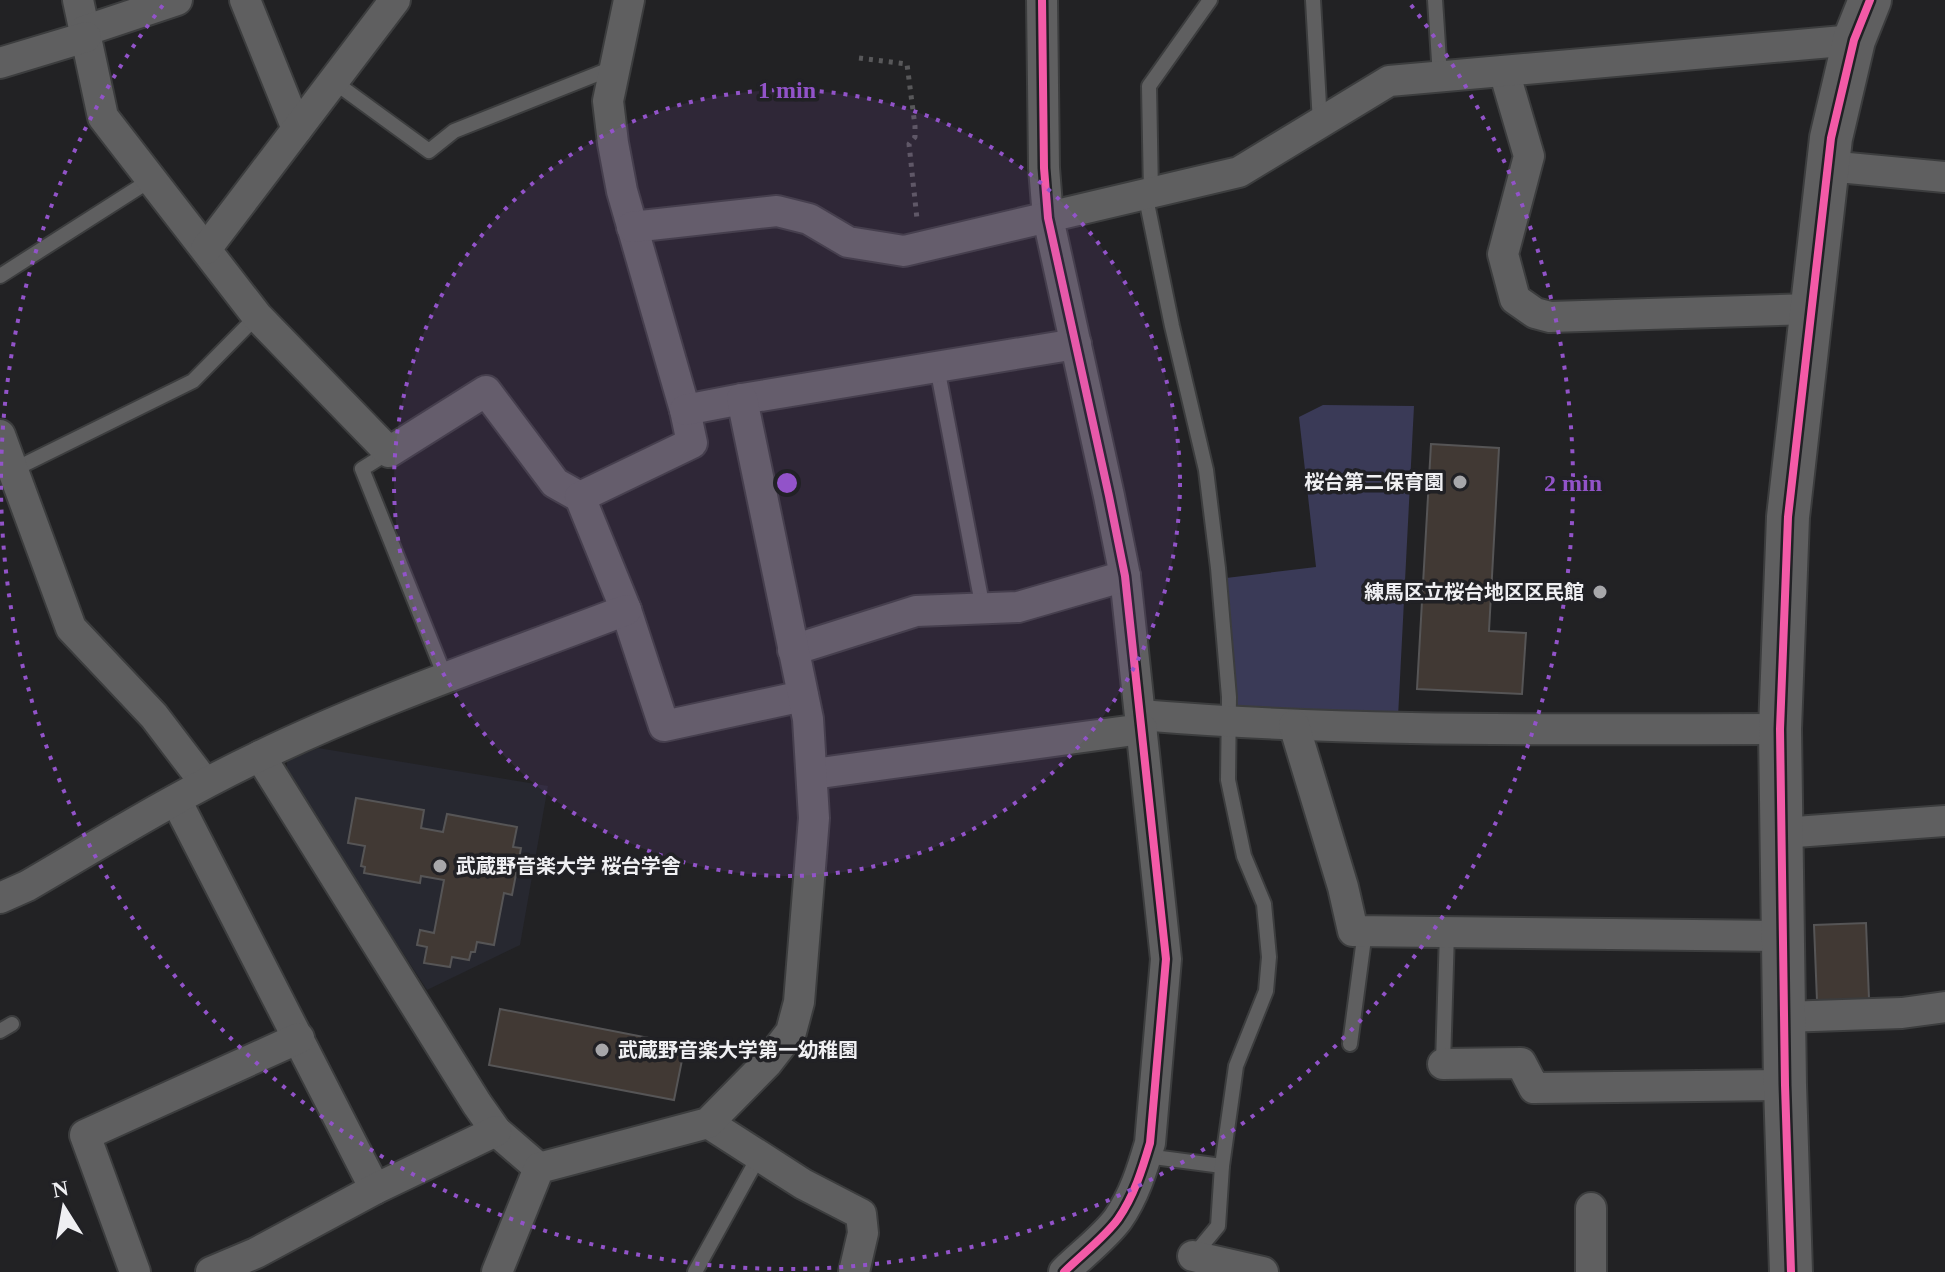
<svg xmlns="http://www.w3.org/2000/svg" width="1945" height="1272" font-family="'Times New Roman','Noto Sans JP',serif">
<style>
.built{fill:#272830}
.green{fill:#3a3a57}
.building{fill:#413934;stroke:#565556;stroke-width:2}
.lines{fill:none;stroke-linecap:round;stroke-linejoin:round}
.lane-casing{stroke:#3c3d3e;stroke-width:18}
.street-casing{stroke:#3c3d3e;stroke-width:34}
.secondary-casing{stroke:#3c3d3e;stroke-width:46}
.path{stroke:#58585a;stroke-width:5;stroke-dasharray:4 6;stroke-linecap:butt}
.lane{stroke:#5f5f60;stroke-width:14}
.street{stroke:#5f5f60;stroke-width:30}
.secondary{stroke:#5f5f60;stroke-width:42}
.cycleway-casing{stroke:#212125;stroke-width:13}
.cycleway{stroke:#f35aa7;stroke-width:8}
.ring{fill:none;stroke:#9253c9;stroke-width:4;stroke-dasharray:4 8}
.poi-dot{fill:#a7a7aa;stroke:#212125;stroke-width:3}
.labels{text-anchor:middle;stroke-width:7;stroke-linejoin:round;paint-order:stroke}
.poi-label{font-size:20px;font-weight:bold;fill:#efeff2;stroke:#212125;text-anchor:end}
.centre{fill:#9253c9;stroke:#212125;stroke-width:4}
.ring-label{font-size:24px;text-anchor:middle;font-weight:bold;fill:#9253c9;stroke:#212125;stroke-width:7;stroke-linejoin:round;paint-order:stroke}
</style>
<rect width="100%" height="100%" fill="#222224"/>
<!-- built -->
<path class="built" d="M318,748L548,786L520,945L427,990L287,775V761Z"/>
<!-- green -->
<path class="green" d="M1323,405L1414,406L1398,717L1237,708L1226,578L1316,567L1299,417Z"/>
<!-- building -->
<g class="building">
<path d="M1431,444L1499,448L1489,631L1526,633L1522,694L1417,689Z"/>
<path d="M356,798L424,810L421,828L443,832L447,814L517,827L513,847L521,848L512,895L504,893L494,945L477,942L475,952H471L469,960L452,957L450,967L424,963L427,947L417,945L420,930L434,933L444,880L421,876L420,883L364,873L365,867L361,866L365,846L348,843Z"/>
<path d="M1866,923L1869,999L1817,1001L1814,925Z"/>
<path d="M500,1009L685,1045L674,1100L489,1065Z"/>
</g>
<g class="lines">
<defs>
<g id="lane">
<path d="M1313,0L1320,123"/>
<path d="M1435,0L1440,76"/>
<path d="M333,81L429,151L454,131L615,67"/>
<path d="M0,276L152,179"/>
<path d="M937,367L983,609"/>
<path d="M389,452L362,469L446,679"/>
<path d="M13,470L193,381L257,316"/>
<path d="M0,1031L12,1024"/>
<path d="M1350,1044L1365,931"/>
<path d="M1443,1064L1447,932"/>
<path d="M1146,1156L1222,1166"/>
<path d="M1194,1255L1218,1226L1222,1166L1236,1066L1266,991L1269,957L1264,904L1244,856L1228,780L1229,697L1218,568L1206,470L1172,326L1147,203L1151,193L1149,86L1210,0"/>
<path d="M695,1272L759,1156"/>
</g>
<g id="street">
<path d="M78,0L103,117L257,316L389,452L486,391L555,483L580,497"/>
<path d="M245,0L297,129"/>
<path d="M629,0L608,101L613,143L622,191L685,410L692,443L580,497L626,610L664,726L803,696"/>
<path d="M1042,0L1044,168L1048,218L1109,496L1125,576L1166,959L1150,1143C1142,1170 1134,1196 1118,1219C1105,1237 1080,1256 1064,1272"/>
<path d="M84,31L177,0"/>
<path d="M0,63L86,37"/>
<path d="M1504,71L1529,156L1503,254L1515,299L1535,313L1550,317L1811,309"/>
<path d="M1827,166L1945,177"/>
<path d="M632,227L777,211L809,219L848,242L904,251L1239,172L1389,81L1854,40"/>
<path d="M206,249L395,0"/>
<path d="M685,410L742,399L1076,344"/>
<path d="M0,435L71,628L154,716L205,783"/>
<path d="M793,650L916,611L1018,607L1125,576"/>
<path d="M1140,715C1354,733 1566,729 1780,729"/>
<path d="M1294,725L1343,887L1353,931L1783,936"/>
<path d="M260,756L477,1104L496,1131L539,1168"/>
<path d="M813,774L1142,729"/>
<path d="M176,800L375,1189"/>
<path d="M1782,833L1945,821"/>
<path d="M0,898L27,886C104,841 180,794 260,756C378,699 504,657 626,610"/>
<path d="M1784,1017L1902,1013L1945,1007"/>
<path d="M1443,1064L1521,1063L1534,1088L1785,1085"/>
<path d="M708,1123L803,1184L861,1214L863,1233L854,1272"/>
<path d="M1591,1208V1272"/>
<path d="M1193,1256L1263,1272"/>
<path d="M135,1272L85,1135L299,1038"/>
<path d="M211,1272L256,1253L375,1189L496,1131"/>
<path d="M497,1272L539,1168L708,1123L767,1063L791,1032L799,1002L814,818L808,719L742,399"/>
</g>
<path id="secondary" d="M1791,1272L1785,1085L1780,729L1788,517L1831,138L1854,40L1870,0"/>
</defs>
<!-- lane casing -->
<use href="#lane" class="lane-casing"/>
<!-- street casing -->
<use href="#street" class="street-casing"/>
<!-- secondary casing -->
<use href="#secondary" class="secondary-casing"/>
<!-- path -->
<path class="path" d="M859,58L907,64L915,126V137L909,144L917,219"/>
<!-- lane -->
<use href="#lane" class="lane"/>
<!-- street -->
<use href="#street" class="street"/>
<!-- secondary -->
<use href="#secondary" class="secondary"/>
<defs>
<g id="cycleway">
<path d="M1042,0L1044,168L1048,218L1109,496L1125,576L1166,959L1150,1143C1142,1170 1134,1196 1118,1219C1105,1237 1080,1256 1064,1272"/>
<path d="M1791,1272L1785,1085L1780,729L1788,517L1831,138L1854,40L1870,0"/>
</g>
</defs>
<!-- cycleway casing -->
<use href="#cycleway" class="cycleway-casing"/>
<!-- cycleway -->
<use href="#cycleway" class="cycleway"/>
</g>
<!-- distance rings -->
<circle cx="787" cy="483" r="393" fill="#9253c9" fill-opacity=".12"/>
<g class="ring">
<circle cx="787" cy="483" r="393"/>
<path d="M1411 5A786 786 0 1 1 163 5"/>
</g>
<!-- markers -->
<g class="poi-dot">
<circle cx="1460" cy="482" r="8"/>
<circle cx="1600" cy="592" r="8"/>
<circle cx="440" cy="866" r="8"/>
<circle cx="602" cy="1050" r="8"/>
</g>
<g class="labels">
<!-- poi labels -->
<g class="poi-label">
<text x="1444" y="489">桜台第二保育園</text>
<text x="1584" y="599">練馬区立桜台地区区民館</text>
<text x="456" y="873" text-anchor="start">武蔵野音楽大学 桜台学舎</text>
<text x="618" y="1057" text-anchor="start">武蔵野音楽大学第一幼稚園</text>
</g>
</g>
<circle cx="787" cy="483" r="12" class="centre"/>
<g class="ring-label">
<text x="787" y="98">1 min</text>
<text x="1573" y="491">2 min</text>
</g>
<!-- north arrow -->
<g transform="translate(64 1208) rotate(349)" stroke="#212125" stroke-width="6" paint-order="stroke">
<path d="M0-6L14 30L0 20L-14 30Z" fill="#efeff2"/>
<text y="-12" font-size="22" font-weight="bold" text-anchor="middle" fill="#efeff2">N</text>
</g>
</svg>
